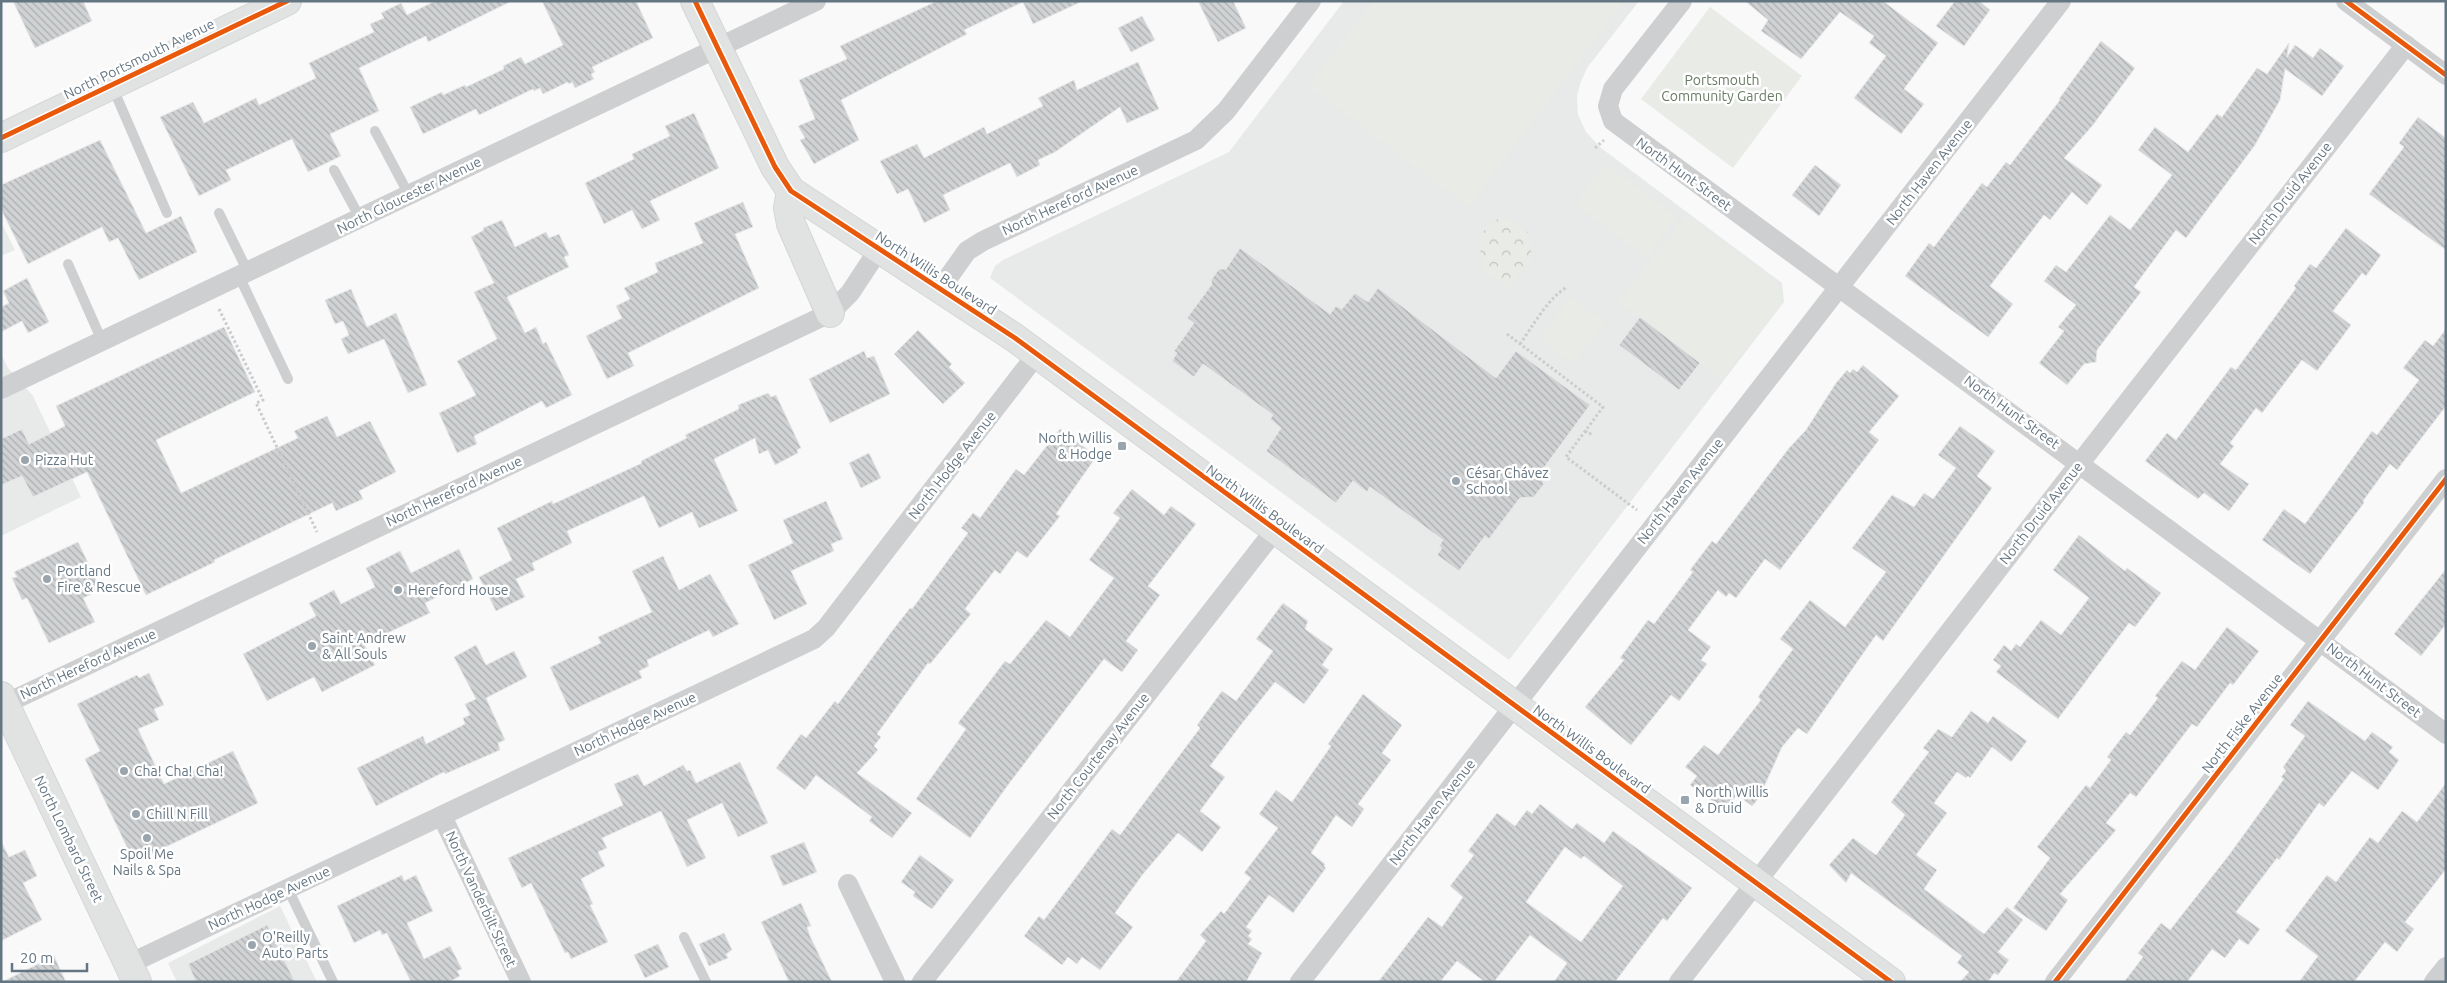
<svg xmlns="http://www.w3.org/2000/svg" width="2447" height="983" font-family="Ubuntu,sans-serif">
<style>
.built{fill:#e8e9e9}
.forest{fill:url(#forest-crowns)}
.garden{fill:#e8ebe6}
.building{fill:url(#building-back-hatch);stroke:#e8e8e8;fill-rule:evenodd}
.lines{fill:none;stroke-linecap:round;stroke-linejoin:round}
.secondary-casing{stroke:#d5d6d7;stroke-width:30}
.primary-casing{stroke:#d5d6d7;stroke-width:30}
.path{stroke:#cbcccd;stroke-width:3;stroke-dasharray:2.5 2.5;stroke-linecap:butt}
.lane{stroke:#cecfd0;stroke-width:10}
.street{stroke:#cecfd0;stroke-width:20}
.secondary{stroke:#e1e2e2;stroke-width:28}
.primary{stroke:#e1e2e2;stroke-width:28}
.cycleway-casing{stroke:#fff;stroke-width:8}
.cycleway{stroke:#e8590c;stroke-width:5}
.poi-dot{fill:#99a4ac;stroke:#fff;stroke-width:2}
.labels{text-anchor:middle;stroke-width:5;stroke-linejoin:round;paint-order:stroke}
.street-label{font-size:14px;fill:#657683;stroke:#fff}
.park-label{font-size:14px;fill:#687a64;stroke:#fff}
.poi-label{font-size:14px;fill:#657683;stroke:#fff;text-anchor:start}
</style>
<defs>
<pattern id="forest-crowns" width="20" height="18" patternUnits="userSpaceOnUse" patternTransform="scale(1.25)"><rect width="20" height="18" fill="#e8ebe6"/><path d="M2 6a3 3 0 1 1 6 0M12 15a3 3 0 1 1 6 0" fill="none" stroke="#c0c3c0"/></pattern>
<pattern id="building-back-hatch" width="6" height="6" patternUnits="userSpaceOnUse" patternTransform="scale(1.25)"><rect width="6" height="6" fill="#d0d2d3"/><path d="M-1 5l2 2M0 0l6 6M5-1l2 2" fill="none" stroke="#acafb1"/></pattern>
</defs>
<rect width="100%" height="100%" fill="#f9f9f9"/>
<!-- built -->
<g class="built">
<path d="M1344,1H1639L1587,68L1580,84L1577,97L1578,115L1586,132L1601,148L1782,283L1784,302L1509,660L990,278L995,266L1003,260L1229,152Z"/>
<path d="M1,222L15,250L1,256Z"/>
<path d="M1,354L8,368L33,396L81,497L1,536Z"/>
<path d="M280,906L317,982H177L168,963Z"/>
</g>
<!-- forest -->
<path class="forest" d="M1509,218L1529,233L1532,258L1508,288L1483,270L1479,238L1492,220Z"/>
<!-- garden -->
<g class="garden">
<path d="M1374,1H1624L1468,207L1309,86Z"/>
<path d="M1710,7L1802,76L1733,168L1641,99Z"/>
<path d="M1605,163L1677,217L1647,258L1575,204Z"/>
<path d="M1686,215L1779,284L1781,305L1722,379L1618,302Z"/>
<path d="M1571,297L1605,322L1573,364L1540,338Z"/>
</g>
<!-- building -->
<g class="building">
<path d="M13,1H83L92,21L35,48Z"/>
<path d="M435,1H512L428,42L426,36L359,68L379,111L330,134L341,156L308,172L292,139L226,170L231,180L199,196L160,117L193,102L204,123L256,98L259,105L316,78L309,63L374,32L370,24L384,18L381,13L401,3L407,15Z"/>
<path d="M542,1H636L653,38L592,67L595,72L591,74L594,79L575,88L572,82L569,84L568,82L543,94L540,88L534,91L533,89L479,115L476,109L423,134L410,107L442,92L443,95L465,85L466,87L504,69L503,66L521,57L525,64L563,45Z"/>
<path d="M937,1H1083L1033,24L1023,2L964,30L967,34L841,100L859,140L814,164L800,140L805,138L798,126L815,119L799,80L847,59L840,46Z"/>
<path d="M1198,1H1233L1246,28L1218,42Z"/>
<path d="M1745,1H1883L1938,43L1904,89L1924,104L1901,134L1854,98L1886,56L1869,43L1874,36L1840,12L1801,59L1761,31L1768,20Z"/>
<path d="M1955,1H1979L1990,10L1964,46L1936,26Z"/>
<path d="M1142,16L1155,40L1131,52L1118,28Z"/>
<path d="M2101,41L2135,68L2093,125L2064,158L2102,185L2087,205L2072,192L2050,220L2044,215L1990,286L2013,304L1988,337L1905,276L1929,243L1934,247L1982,183L1987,187L2006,162L2010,165L2060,100L2059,99Z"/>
<path d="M2289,43L2287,57L2295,45L2313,58L2320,48L2344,66L2322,96L2285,69L2280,100L2255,145L2186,238L2176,230L2134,287L2141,292L2097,350L2096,362L2084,364L2067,385L2039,363L2064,331L2058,327L2076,305L2044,281L2056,265L2066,272L2110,215L2130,230L2172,175L2138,150L2155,127L2188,152L2217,114L2222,117L2257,68L2267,74Z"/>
<path d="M1138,62L1159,109L1127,123L1120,107L1055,152L1038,160L1040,165L1017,177L1010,163L943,195L950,210L924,223L908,189L897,194L880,161L917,144L924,158L984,127L987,134L1043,106L1038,98L1074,80L1077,90Z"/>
<path d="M694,113L719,168L650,201L660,220L642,229L632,210L604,224L585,183L634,159L632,154L670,136L665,126Z"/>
<path d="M2418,117L2446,138V250L2369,194L2404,147L2399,143Z"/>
<path d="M100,140L146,233L181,216L197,252L139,280L118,238L109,242L102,227L28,264L1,209V185Z"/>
<path d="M1815,165L1841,185L1819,216L1792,195Z"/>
<path d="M743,202L753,227L735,234L759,288L628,353L634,366L607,379L586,336L622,318L616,306L630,299L624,288L658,272L655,263L703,243L694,223Z"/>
<path d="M502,220L515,247L546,232L549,238L559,234L569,255L564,257L569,267L507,297L525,333L536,327L543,344L546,342L572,395L546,408L542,401L474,436L477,444L457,453L439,413L476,395L457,361L497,339L474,292L494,283L471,237L484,230L483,228Z"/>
<path d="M2346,228L2381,255L2366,276L2362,273L2333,311L2351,325L2317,371L2302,360L2262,413L2256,408L2230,443L2234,446L2220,464L2249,484L2229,511L2204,493L2198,499L2145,461L2167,433L2176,440L2231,367L2236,370L2296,288L2294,286L2310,264L2316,268Z"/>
<path d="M1240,248L1330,314L1336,306L1342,309L1355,293L1368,302L1378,288L1496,378L1516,351L1590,405L1540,473L1544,484L1534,497L1520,498L1489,539L1485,536L1459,571L1437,555L1442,548L1439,546L1443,540L1370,487L1367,492L1353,481L1336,503L1266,451L1281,428L1270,419L1273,415L1203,364L1194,377L1172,361L1177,353L1174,351L1194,323L1187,318L1212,284L1211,280L1219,269H1226Z"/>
<path d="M27,278L49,322L28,333L22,321L1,332V307L9,303L3,291Z"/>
<path d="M351,289L367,327L396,313L427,385L408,393L384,339L348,354L341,339L349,335L343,321L335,324L325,300Z"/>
<path d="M1640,317L1700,363L1679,390L1619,345Z"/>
<path d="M224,327L255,392L156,440L181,493L298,438L294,431L327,416L337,437L370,421L396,472L359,491L363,499L336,511L332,503L214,560L215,562L146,595L87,472L33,497L22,476L1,485V439L22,429L29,444L65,426L56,406Z"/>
<path d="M2446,329V406L2397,470L2390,464L2363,501L2364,503L2310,574L2262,540L2284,509L2305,524L2372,431L2377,435L2419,380L2403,368L2425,340L2433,346Z"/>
<path d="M918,330L952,364L949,367L965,383L943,404L894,354Z"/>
<path d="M864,351L867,358L874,356L890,394L830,423L809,379Z"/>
<path d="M1863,365L1899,396L1869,432L1879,440L1780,570L1765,559L1736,598L1729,593L1726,597L1718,590L1688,630L1711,647L1701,660L1707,664L1679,701L1671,695L1631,745L1585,707L1624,660L1620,658L1648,620L1654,624L1693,572L1690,570L1712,541L1716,544L1789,448L1806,430L1836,383L1847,370L1850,373L1853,369L1857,372Z"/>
<path d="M768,393L771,397L776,395L801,448L797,450L798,453L775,465L768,450L759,454L755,438L714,459L738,511L699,528L692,512L659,528L644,496L567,531L572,543L532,563L535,570L516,579L525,597L496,611L479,577L512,560L497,528L552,501L553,504L642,463L641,461L687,438L685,435L739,409L738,405Z"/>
<path d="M1960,426L1995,451L1977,476L1992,488L1883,641L1876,635L1807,734L1798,728L1782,747L1759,798L1752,806L1737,795L1724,810L1690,785L1697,776L1685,767L1704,745L1718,755L1761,700L1758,697L1793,649L1780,639L1810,600L1845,627L1886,572L1852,548L1892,495L1914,507L1924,493L1933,499L1956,468L1938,455Z"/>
<path d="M1060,429L1091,452L1088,456L1094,460L1056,514L1060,516L1027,558L1017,551L1000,574L995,570L965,609L971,614L930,664L928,663L877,734L881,737L874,746L878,750L857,773L912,813L892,838L869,821L872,817L816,775L805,790L776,768L801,734L806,738L835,701L838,704L892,631L910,608L912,609L968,533L961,528L973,513L980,518L1016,469L1024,475Z"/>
<path d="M869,453L881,478L861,488L849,463Z"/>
<path d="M1132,489L1164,515L1171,506L1196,524L1148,586L1160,595L1126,641L1138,650L1122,672L1104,659L1008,785L970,838L916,799L966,729L958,723L1005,661L1010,664L1046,620L1070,637L1114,578L1089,560L1120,518L1113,513Z"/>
<path d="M826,501L843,539L831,544L834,551L791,571L807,604L774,620L748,565L793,543L783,520Z"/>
<path d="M2079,535L2125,571L2127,568L2161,593L2135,627L2129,623L2058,719L1996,672L2001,666L1993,660L2004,645L2011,651L2016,644L2020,647L2041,620L2061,635L2089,598L2053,570Z"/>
<path d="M78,542L101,590L83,598L95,622L49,643L27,598L22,600L12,578L17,577L14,572Z"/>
<path d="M459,549L473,579L425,603L430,613L364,644L375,665L322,692L314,677L267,701L243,654L316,616L309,603L334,590L341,604L375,587L366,568L400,551L411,573Z"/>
<path d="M663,556L679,590L710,574L739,624L713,637L709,630L647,660L649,666L639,671L642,678L570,711L550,667L601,643L598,637L652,612L632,571Z"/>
<path d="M2446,569V624L2421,656L2394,634Z"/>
<path d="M1283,603L1308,621L1305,629L1333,649L1322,665L1329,670L1304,704L1275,682L1240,726L1210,766L1225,777L1200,811L1221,827L1202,852L1178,833L1143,874L1115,913L1133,927L1100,970L1082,957L1077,964L1068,957L1062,965L1024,936L1039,916L1044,920L1112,829L1120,835L1200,728L1197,725L1222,691L1236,701L1273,651L1256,639Z"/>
<path d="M2227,627L2259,651L2233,685L2230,683L2197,727L2192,724L2136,797L2130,793L2106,823L2116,830L2060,894L2068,900L2046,931L2013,908L2050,858L2037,847L2086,785L2090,788L2111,760L2107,757L2126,732L2130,735L2158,698L2155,696L2182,661L2195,670Z"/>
<path d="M476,645L486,665L514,651L527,677L486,698L505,740L498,743L500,750L445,774L444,772L376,806L357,768L423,736L426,744L465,724L463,718L470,715L465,704L476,699L454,657Z"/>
<path d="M149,673L164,705L154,709L159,720L138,729L164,784L233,751L258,803L134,862L85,759L100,751L77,704L137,675L139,678Z"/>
<path d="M1363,694L1402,725L1382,753L1391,760L1358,804L1364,809L1352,827L1336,815L1311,853L1325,864L1324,866L1326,868L1293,913L1269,895L1246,927L1252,931L1248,936L1252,939L1248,944L1262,953L1246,982H1176L1206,941L1200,935L1221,911L1224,914L1251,878L1244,873L1278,828L1259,814L1276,790L1292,802L1331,746L1328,744Z"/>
<path d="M2308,701L2365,741L2372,732L2393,747L2389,752L2399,760L2378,790L2352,771L2324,807L2319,803L2279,860L2277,858L2236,912L2260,929L2248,945L2239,939L2225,958L2212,949L2187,982H2124L2143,957L2138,953L2161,923L2170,930L2229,855L2284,779L2281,777L2286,771L2283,767L2305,736L2290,725Z"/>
<path d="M1971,711L1988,723L1993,716L2027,741L2011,762L1992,747L1970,778L1968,776L1966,778L1957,772L1934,803L1947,813L1916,855L1937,870L1924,889L1984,934L2007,907L2023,920L1998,952L2009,960L1998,975L1994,973L1988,982H1960L1969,972L1957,963L1962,956L1851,873L1846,883L1829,865L1853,838L1876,855L1905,815L1891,802L1929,752L1923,748L1938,729L1952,737Z"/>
<path d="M740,762L768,823L738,837L722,803L687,820L706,858L687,867L661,811L602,838L607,848L598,852L605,866L581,879L593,904L590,905L608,942L571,959L568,952L565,953L531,883L522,888L508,858L623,805L614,784L638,774L644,786L683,765L687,771L690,770L696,783Z"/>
<path d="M2446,783V869L2405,922L2414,929L2397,952L2385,942L2354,982H2299L2318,956L2285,931L2327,875L2336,882L2370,837L2378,843L2402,811L2417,822Z"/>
<path d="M1540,804L1572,829L1577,823L1604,843L1613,831L1692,888L1667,921L1663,918L1615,982H1554L1567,963L1530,935L1494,982H1485L1457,961L1440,982H1378L1428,917L1442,927L1463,897L1450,886L1474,855L1468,851L1497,813L1515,826L1527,810L1532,814ZM1565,847L1581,859L1584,856L1623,886L1581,942L1526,902Z"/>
<path d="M1,841L9,857L25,850L37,876L23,883L42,920L1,941Z"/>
<path d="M804,842L817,872L783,886L770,856Z"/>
<path d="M920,855L954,880L932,909L913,896L915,892L901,882Z"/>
<path d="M402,875L404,881L416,875L433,911L407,923L424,959L450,946L462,969L457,971L460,976L449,982H411L387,933L382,935L380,930L354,943L337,906Z"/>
<path d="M801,903L811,926L807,927L810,936L832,982H789L761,922Z"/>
<path d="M267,925L295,982H196L188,964Z"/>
<path d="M724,933L732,950L726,954L728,958L709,966L699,944Z"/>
<path d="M658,944L669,967L645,978L634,955Z"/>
<path d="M54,956L66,982H2Z"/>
</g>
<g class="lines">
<defs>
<g id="secondary">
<path d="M695,1L775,167L791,191L1015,338L1891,982"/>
<path d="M1,138L287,1"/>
<path d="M791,191L788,208L791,224L830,313"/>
</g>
<path id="primary" d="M1,696L137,982"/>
</defs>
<!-- secondary casing -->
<use href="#secondary" class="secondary-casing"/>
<!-- primary casing -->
<use href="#primary" class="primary-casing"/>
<!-- path -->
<g class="path">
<path d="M1595,148L1604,140"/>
<path d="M219,309L263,400L256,403L317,532"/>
<path d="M1507,334L1603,407L1566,457L1637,510"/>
<path d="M1520,344C1533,326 1547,299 1567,287"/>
<path d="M1585,431L1589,434L1592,433"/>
</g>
<!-- lane -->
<g class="lane">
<path d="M112,86L167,213"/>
<path d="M375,131L409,195"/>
<path d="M334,170L360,218"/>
<path d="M219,213L248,272"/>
<path d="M68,264L102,341"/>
<path d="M239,276L288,379"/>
<path d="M288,889L333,982"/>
<path d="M684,937L706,982"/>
</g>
<!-- street -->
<g class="street">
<path d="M1682,1L1613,89L1608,106L1613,121L2446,734"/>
<path d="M2346,1L2446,75"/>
<path d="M940,289L967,251L983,241L1196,140L1226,111L1311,1"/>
<path d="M1,389L816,1"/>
<path d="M5,704L830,313L850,293L879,249"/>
<path d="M442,816L521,982"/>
<path d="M848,884L895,982"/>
<path d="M129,964L814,639L826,628L1037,354"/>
<path d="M922,982L1275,530"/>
<path d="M1300,982L2061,1"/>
<path d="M1679,982L2080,463L2406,45"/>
<path d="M2055,982L2446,479"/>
<path d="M2434,982L2446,967"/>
</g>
<!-- secondary -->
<use href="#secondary" class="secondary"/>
<!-- primary -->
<use href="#primary" class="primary"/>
<defs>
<g id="cycleway">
<path d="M695,1L775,167L791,191L1015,338L1891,982"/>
<path d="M2346,1L2446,75"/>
<path d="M1,138L287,1"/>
<path d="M2055,982L2446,479"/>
</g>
</defs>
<!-- cycleway casing -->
<use href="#cycleway" class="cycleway-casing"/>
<!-- cycleway -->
<use href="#cycleway" class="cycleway"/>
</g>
<!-- markers -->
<g class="poi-dot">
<rect x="1117" y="441" width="10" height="10" rx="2.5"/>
<circle cx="25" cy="460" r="5"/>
<circle cx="1456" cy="481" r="5"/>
<circle cx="47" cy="579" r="5"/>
<circle cx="398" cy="590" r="5"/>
<circle cx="312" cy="646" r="5"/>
<circle cx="124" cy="771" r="5"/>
<rect x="1680" y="795" width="10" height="10" rx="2.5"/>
<circle cx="136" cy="814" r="5"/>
<circle cx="147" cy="838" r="5"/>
<circle cx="252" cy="945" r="5"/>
</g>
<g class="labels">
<!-- street labels -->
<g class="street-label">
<text transform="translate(139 59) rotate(-26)" y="5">North Portsmouth Avenue</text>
<text transform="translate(1929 172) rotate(-52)" y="5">North Haven Avenue</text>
<text transform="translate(1684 174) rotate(36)" y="5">North Hunt Street</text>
<text transform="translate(2290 193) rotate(-52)" y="5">North Druid Avenue</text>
<text transform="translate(409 195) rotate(-26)" y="5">North Gloucester Avenue</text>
<text transform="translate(1070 200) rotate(-25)" y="5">North Hereford Avenue</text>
<text transform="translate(936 273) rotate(33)" y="5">North Willis Boulevard</text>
<text transform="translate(2012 412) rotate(36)" y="5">North Hunt Street</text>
<text transform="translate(952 465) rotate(-52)" y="5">North Hodge Avenue</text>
<text transform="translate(454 491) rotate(-25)" y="5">North Hereford Avenue</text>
<text transform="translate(1680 491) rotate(-52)" y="5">North Haven Avenue</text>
<text transform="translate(1265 509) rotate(36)" y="5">North Willis Boulevard</text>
<text transform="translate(2041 513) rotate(-52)" y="5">North Druid Avenue</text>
<text transform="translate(88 664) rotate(-25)" y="5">North Hereford Avenue</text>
<text transform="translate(2374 680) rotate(37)" y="5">North Hunt Street</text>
<text transform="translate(2242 723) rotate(-52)" y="5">North Fiske Avenue</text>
<text transform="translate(635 724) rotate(-25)" y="5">North Hodge Avenue</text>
<text transform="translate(1592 749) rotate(36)" y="5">North Willis Boulevard</text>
<text transform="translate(1098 756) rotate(-52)" y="5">North Courtenay Avenue</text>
<text transform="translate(1432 812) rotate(-52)" y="5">North Haven Avenue</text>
<text transform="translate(69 839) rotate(64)" y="5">North Lombard Street</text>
<text transform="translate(269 898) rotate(-25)" y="5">North Hodge Avenue</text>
<text transform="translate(481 899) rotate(65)" y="5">North Vanderbilt Street</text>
</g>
<!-- park labels -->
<g class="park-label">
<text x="1722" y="85">Portsmouth<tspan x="1722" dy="16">Community Garden</tspan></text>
</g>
<!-- poi labels -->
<g class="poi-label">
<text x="1112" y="443" text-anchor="end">North Willis<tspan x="1112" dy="16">&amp; Hodge</tspan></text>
<text x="35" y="465">Pizza Hut</text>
<text x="1466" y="478">César Chávez<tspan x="1466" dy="16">School</tspan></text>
<text x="57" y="576">Portland<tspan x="57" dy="16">Fire &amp; Rescue</tspan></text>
<text x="408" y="595">Hereford House</text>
<text x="322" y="643">Saint Andrew<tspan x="322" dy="16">&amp; All Souls</tspan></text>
<text x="134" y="776">Cha! Cha! Cha!</text>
<text x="1695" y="797">North Willis<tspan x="1695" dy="16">&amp; Druid</tspan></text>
<text x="146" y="819">Chill N Fill</text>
<text x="147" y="859" text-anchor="middle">Spoil Me<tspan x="147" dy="16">Nails &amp; Spa</tspan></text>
<text x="262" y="942">O'Reilly<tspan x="262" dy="16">Auto Parts</tspan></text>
</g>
</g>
<!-- border -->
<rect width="2447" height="983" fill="none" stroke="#657683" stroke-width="5"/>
<!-- scale -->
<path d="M12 963v8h75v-8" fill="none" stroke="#657683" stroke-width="2.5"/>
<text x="20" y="963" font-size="15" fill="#657683" stroke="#ffffff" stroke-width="4" paint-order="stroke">20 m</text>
</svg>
